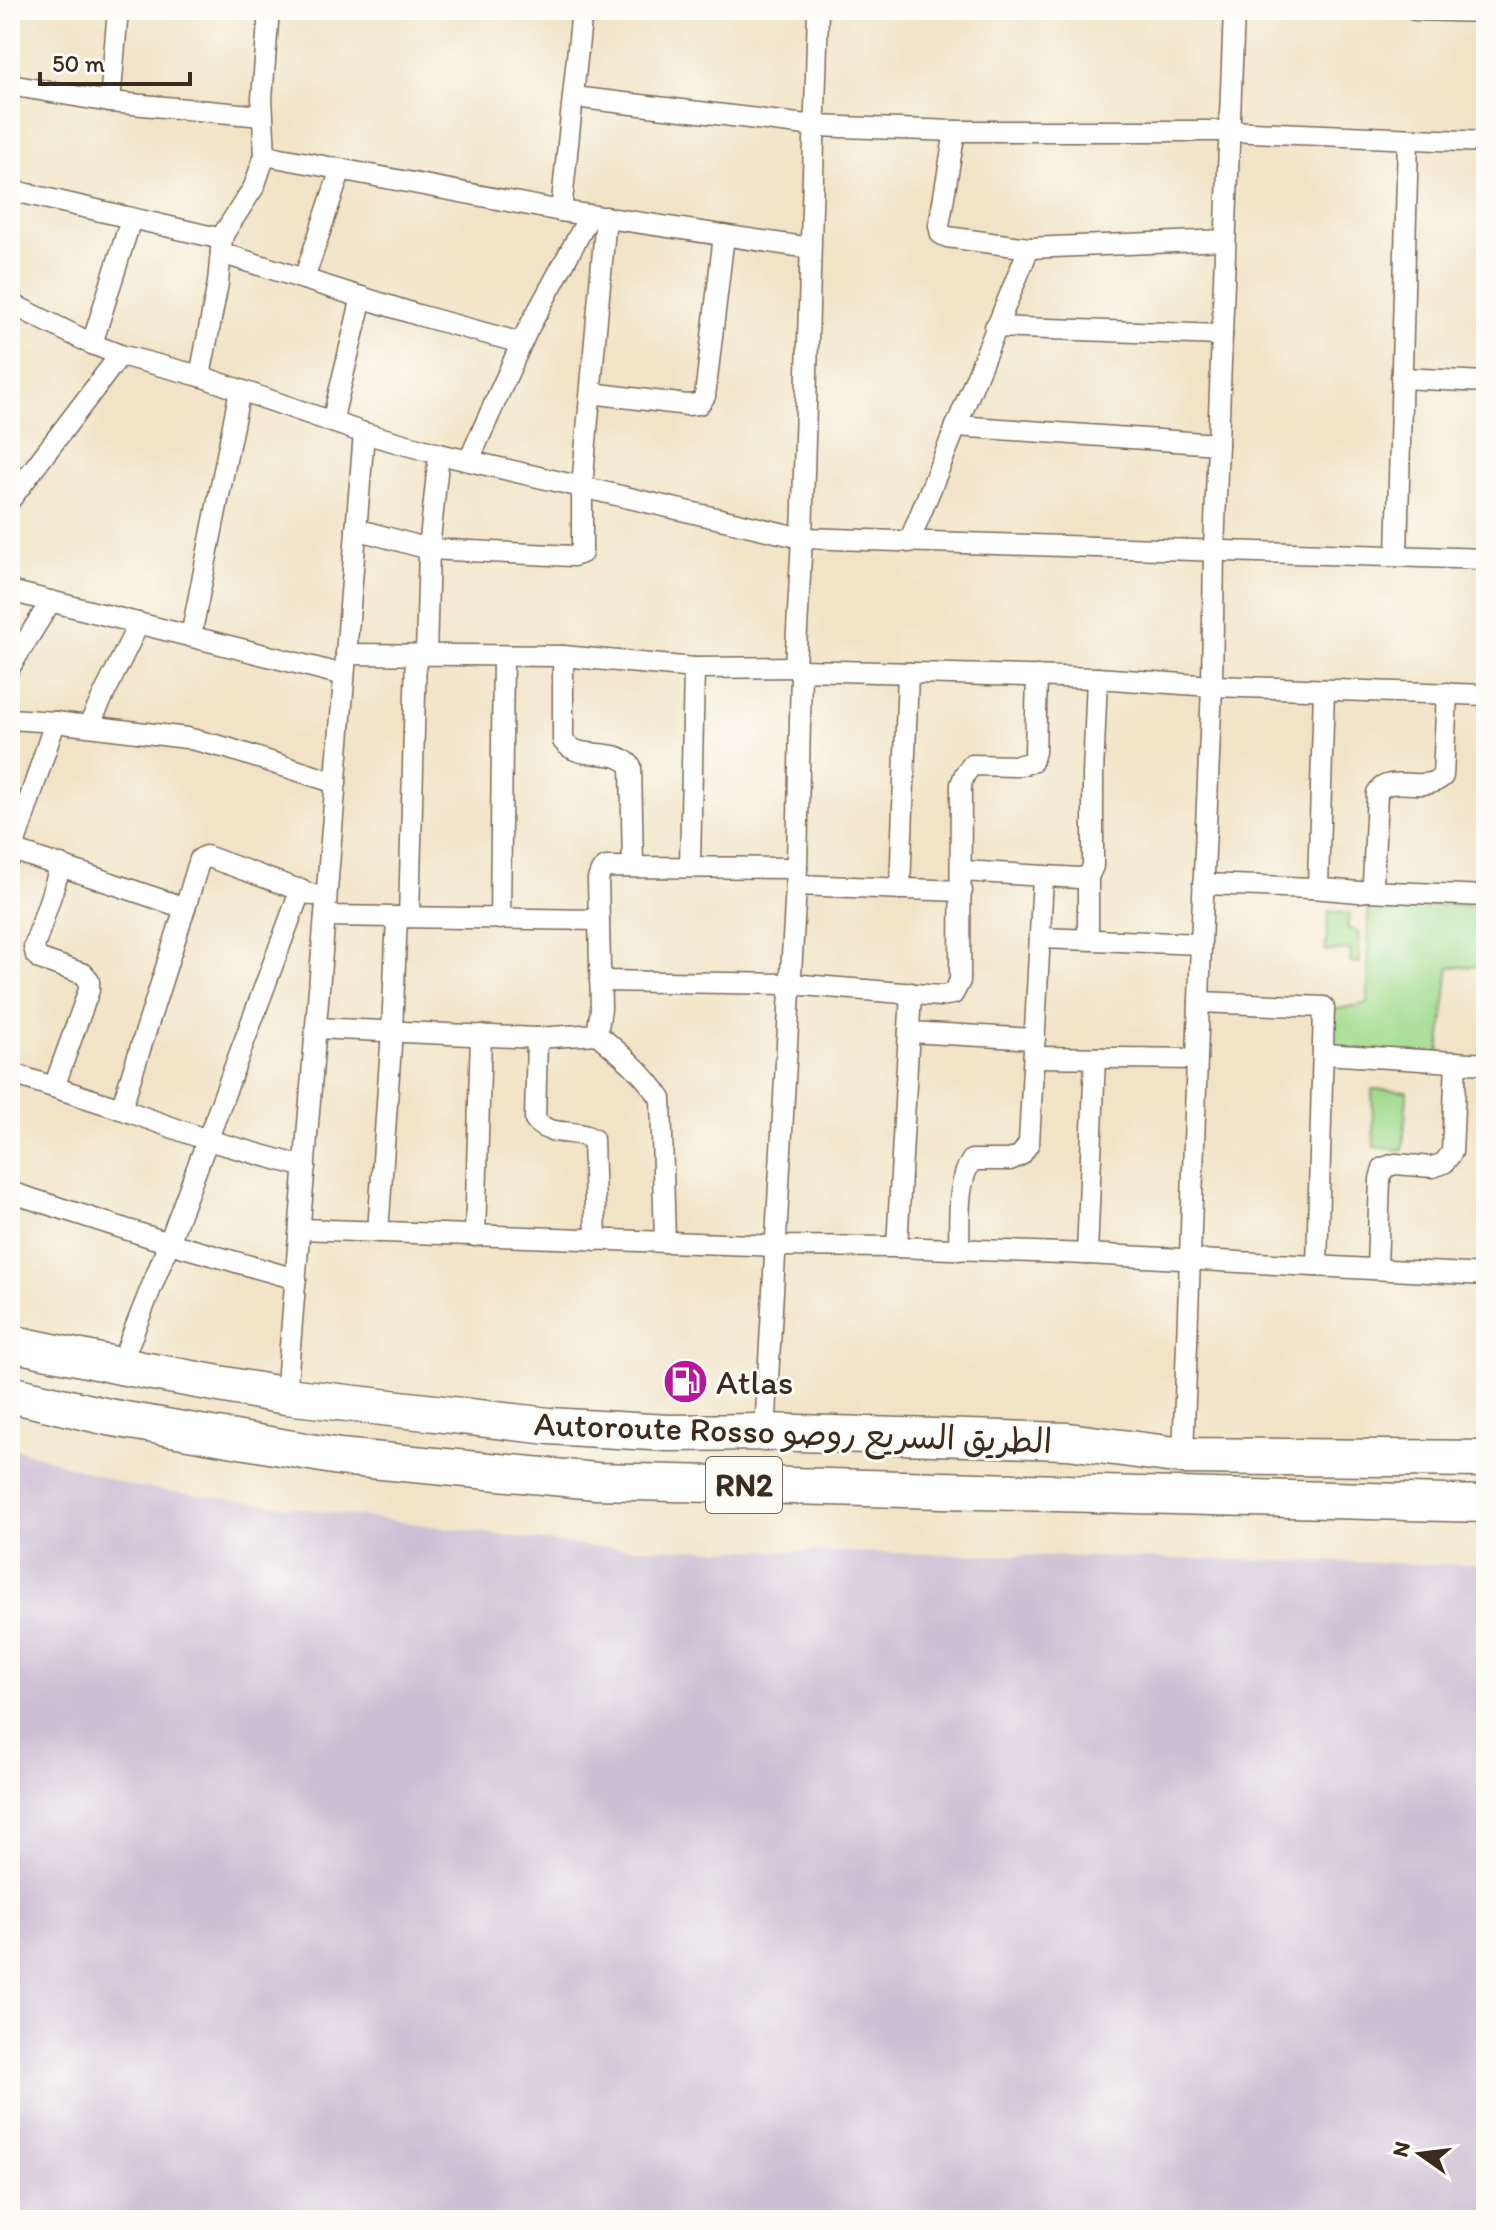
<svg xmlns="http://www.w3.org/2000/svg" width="1496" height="2230" font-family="Itim,'Playpen Sans Arabic',sans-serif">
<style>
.industrial{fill:#ccbfd4}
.green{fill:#a0da8c;stroke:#6e8255;stroke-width:2}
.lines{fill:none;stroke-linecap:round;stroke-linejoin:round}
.street-casing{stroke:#7b6b59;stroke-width:23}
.highway-casing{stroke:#7b6b59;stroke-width:39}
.street{stroke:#fff;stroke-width:20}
.highway{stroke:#fff;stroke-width:36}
.labels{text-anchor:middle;stroke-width:6;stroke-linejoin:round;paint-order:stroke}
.shield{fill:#fdfcf7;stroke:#75695f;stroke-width:2}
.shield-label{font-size:32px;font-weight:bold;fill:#3b2a1e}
.poi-label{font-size:34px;fill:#3b2a1e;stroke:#fdfcf7;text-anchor:start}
.street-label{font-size:34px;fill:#3b2a1e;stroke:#fdfcf7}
</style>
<rect width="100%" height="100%" fill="#fdfcf7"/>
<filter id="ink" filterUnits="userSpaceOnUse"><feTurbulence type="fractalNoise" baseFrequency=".0125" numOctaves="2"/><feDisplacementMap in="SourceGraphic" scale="16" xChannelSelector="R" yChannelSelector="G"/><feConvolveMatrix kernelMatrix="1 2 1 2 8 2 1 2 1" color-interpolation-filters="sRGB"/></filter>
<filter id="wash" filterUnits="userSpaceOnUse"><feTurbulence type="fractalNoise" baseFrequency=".006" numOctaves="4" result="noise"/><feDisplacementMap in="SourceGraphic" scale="32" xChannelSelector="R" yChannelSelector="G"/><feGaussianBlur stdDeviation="1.8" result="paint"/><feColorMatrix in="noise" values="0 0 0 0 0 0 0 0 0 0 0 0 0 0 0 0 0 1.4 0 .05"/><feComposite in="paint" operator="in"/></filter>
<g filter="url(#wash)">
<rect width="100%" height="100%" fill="#f1e3c6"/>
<!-- industrial -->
<path class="industrial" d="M10,1447L131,1486L590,1547L1486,1565V2220H10Z"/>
<!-- green -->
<g class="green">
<path d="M1368,903L1486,906V966L1449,967L1439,1054L1367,1056L1333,1044V1010L1368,1003Z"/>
<path d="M1329,911L1350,914L1347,928L1358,931L1360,963L1350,962L1351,950L1325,951Z"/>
<path d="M1372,1089L1407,1091L1403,1150L1374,1147Z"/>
</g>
</g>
<g filter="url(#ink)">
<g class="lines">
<defs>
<g id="street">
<path d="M1415,10L1486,12"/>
<path d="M10,85L110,102L262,116"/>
<path d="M574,97L815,126L955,131H1229L1486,142"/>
<path d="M110,102L118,10"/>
<path d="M955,131L939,226L941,234L947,237L1029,248"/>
<path d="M265,155L561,211L810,248"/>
<path d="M10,190L222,239"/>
<path d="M561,211L582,10"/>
<path d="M221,253L418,315L521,343"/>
<path d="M304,279L341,169"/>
<path d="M10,303L92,344L120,355L200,376L364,433L439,454L802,538L1486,559"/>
<path d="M995,327L1222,335"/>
<path d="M92,344L131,219"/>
<path d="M200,376L218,283L222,239L224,233L254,187L265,155L262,98L269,10"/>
<path d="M1401,378L1486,382"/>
<path d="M591,393L687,405L699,404L705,396L724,235"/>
<path d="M332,422L362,297"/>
<path d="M956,426L1218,444"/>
<path d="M469,460L527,331L590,215"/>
<path d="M10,500L120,355"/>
<path d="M356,529L429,549L573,556L582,553V487L606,217"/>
<path d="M909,542L1029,248L1225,240"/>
<path d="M1397,556L1408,139"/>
<path d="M10,591L344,675"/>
<path d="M191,636L240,390"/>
<path d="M346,654L563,656L694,668L795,667"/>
<path d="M426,655L429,549L439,454"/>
<path d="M563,656V741C581,763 612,745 631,766L633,866"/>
<path d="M10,667L51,601"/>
<path d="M801,670L1097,678L1212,686L1486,695"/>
<path d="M10,719L55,722L10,858"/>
<path d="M55,722L187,738L227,748L336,783"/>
<path d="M89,725L139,623"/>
<path d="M10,849L185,908L121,1109"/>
<path d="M690,866L694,668"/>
<path d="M962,871L1079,878L1088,877L1093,866V774L1097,678"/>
<path d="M1203,884L1312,888L1318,885L1324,690"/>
<path d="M796,885L962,891"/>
<path d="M1312,888L1359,892L1367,891L1373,884L1377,793C1389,772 1424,795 1443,776L1447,693"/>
<path d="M900,889L908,673"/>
<path d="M1367,891L1486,896"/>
<path d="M185,908L200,859L206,856L313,895"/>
<path d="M325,916L599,920"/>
<path d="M409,917L416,655"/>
<path d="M500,919L503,656"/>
<path d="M1040,938L1201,944"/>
<path d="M1088,939V877"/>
<path d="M600,981L790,984L940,996L953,994L960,981L961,784L965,774L972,765L1017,766L1032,762L1035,752L1037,676"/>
<path d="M1199,1002L1324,1007L1317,1266"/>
<path d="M316,1028L537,1038L597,1034L601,1009L598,879L601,871L606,867L797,868"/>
<path d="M909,1032L1035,1039"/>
<path d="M597,1034C621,1054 644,1073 661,1099L665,1242"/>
<path d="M537,1038L535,1120C549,1138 575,1128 593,1139L596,1240"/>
<path d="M1324,1054L1486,1064"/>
<path d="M1034,1057L1197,1059"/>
<path d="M10,1073L121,1109L207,1140L305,1167"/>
<path d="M54,1087L89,990V981L84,974L40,959L36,955L34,947L61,865"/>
<path d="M10,1192L169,1243L296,1279"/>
<path d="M300,1229L777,1246L897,1247L1087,1254L1486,1275"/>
<path d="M378,1232L392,1031L397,917"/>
<path d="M475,1236L481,1035"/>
<path d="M897,1247L911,993"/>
<path d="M959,1250C960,1223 956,1182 972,1160H1010L1021,1155L1029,1143L1043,877"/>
<path d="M1087,1254L1095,1058"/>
<path d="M1377,1269L1380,1179L1383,1168L1395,1164L1433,1167L1444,1163L1452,1152L1456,1062"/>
<path d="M120,1366L169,1243L301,889"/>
<path d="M286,1396L364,433"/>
<path d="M765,1432L797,868L801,670L795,667L802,538L818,10"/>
<path d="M1183,1456L1201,944L1212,686L1214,551L1234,10"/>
</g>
<g id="highway">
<path d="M10,1343L120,1366L286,1396L549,1426L668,1433L765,1432L1068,1441L1183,1456L1486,1459"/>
<path d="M10,1394L108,1417L339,1457L596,1481L1486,1504"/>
</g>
</defs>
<!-- street casing -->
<use href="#street" class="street-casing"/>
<!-- highway casing -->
<use href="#highway" class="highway-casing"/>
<!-- street -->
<use href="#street" class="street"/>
<!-- highway -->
<use href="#highway" class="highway"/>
</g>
</g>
<!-- icons -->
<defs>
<symbol id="fuel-disc" viewBox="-11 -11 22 22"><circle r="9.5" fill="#b5179e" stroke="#fdfcf7"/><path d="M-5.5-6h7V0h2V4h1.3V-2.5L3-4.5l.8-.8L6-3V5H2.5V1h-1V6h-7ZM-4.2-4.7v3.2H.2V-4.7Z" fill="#fff"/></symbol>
</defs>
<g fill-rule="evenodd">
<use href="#fuel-disc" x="660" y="1356" width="51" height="51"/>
</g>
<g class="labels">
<!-- shield labels -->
<rect class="shield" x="706" y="1457" width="76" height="56" rx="6"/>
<g class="shield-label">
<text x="744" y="1496">RN2</text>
</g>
<!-- poi labels -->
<g class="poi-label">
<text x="716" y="1394">Atlas</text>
</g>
<!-- street labels -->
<g class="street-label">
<text transform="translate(793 1432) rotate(2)" y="12">Autoroute Rosso الطريق السريع روصو</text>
</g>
</g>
<!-- margin -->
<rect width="1496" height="2230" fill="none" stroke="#fdfcf7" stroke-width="40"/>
<!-- north arrow -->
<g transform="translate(1420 2154) rotate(284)" stroke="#fdfcf7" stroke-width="6" paint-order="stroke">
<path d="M0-6L14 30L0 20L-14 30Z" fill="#3b2a1e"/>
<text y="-12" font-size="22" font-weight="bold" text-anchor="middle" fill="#3b2a1e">N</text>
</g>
<!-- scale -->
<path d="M40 72v12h150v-12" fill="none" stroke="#3b2a1e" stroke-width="4"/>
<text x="52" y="72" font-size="24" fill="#3b2a1e" stroke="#fdfcf7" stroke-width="6" paint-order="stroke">50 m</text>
</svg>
